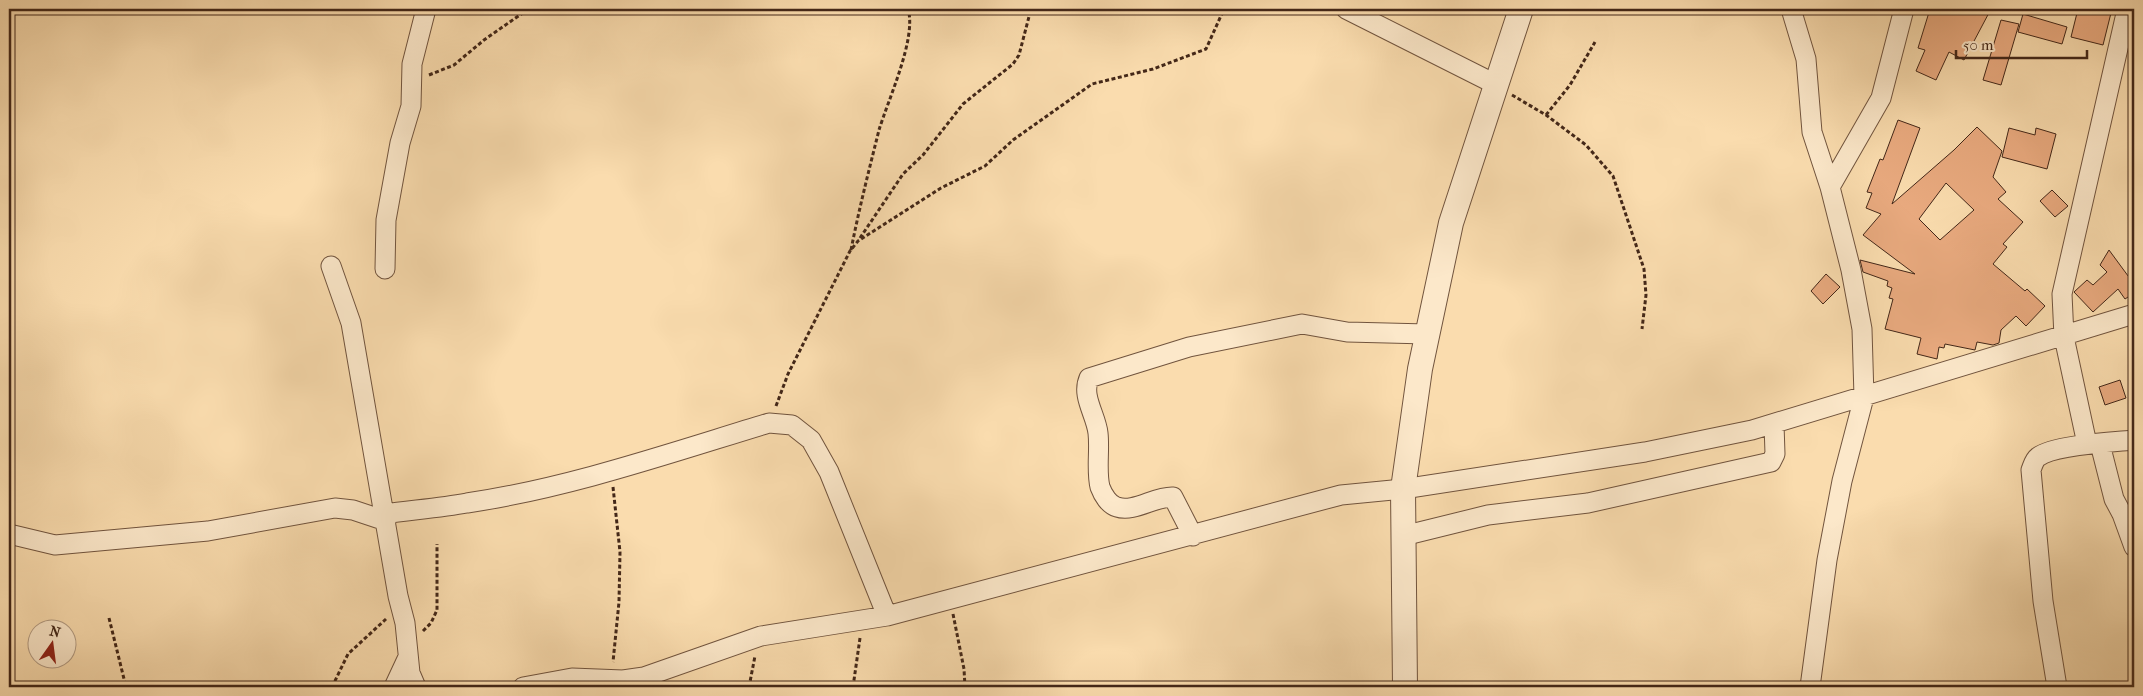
<svg xmlns="http://www.w3.org/2000/svg" width="2143" height="696" font-family="'IM FELL French Canon',serif">
  <style>
    .building { fill: #e9aa7f; stroke: #432718; fill-rule: evenodd }
    .lines { fill: none; stroke-linecap: round; stroke-linejoin: round }
    .minor-casing { stroke: #71543e; stroke-width: 21 }
    .tertiary-casing { stroke: #71543e; stroke-width: 26 }
    .path { stroke: #432718; stroke-width: 3; stroke-dasharray: 4 2.5; stroke-linecap: butt }
    .minor { stroke: #fce8ca; stroke-width: 19 }
    .tertiary { stroke: #fce8ca; stroke-width: 24 }
  </style>
  <rect width="100%" height="100%" fill="#fadcae"/>
  <filter id="stains"><feTurbulence type="fractalNoise" baseFrequency=".004" numOctaves="4"/><feColorMatrix values="0 0 0 0 .2 0 0 0 0 .09 0 0 0 0 .02 0 0 0 .5 -.17"/></filter>
  <radialGradient id="worn" r=".72"><stop offset=".6" stop-color="#630" stop-opacity="0"/><stop offset="1" stop-color="#630" stop-opacity=".3"/></radialGradient>
  <path class="building" d="M1930 9H1991L1964 60 1949 52 1936 80 1916 71 1925 50 1918 48Z
    M2078 9H2112L2103 45 2071 37Z
    M2023 14 2067 27 2062 44 2018 32Z
    M2001 20 2019 24 2001 85 1983 80Z
    M1898 120 1920 128 1892 204 1954 150 1977 127 2002 151 1993 177 2006 192 1998 199 2023 222 2003 244 2007 247 1993 264 2025 291 2027 289 2045 306 2026 326 2016 316 2001 330 1999 343 1993 345 1977 342 1975 350 1945 344 1944 348 1939 347 1937 359 1917 354 1921 338 1885 329 1893 299 1889 298 1892 288 1887 286 1888 281 1863 272 1860 260 1915 274 1863 235 1881 214 1866 208 1872 193 1867 192 1880 159 1883 160ZM1946 183 1974 210 1940 240 1919 219Z
    M2009 128 2035 135 2036 128 2056 134 2047 169 2002 157Z
    M2052 190 2068 206 2055 217 2040 201Z
    M2109 250 2134 284V293L2125 299 2118 289 2093 312 2074 292 2087 280 2093 285 2107 272 2100 265Z
    M1826 274 1840 287 1823 304 1811 291Z
    M2120 380 2126 398 2105 405 2099 387Z"/>
  <g class="lines">
    <g class="minor-casing">
      <path id="minor" d="M1346 9 1497 85
        M1791 9 1806 59 1812 132 1830 187 1851 270 1862 329 1864 397 1842 481 1827 560 1810 687
        M1830 187 1881 98 1904 9
        M331 266 351 323 398 596 405 623 410 673 416 687
        M385 269 386 220 400 143 411 106 412 64 426 9
        M2087 444 2064 337 2062 294 2127 9
        M2100 444 2114 499 2122 514 2134 547
        M384 514C412 510 440 508 467 503 569 488 670 453 769 423L792 425 811 440 829 472 887 616
        M9 534 55 545 208 531 335 508 353 510 386 521
        M1193 536 1173 497C1155 496 1134 513 1117 507 1109 505 1103 495 1100 487 1096 471 1100 450 1098 433 1096 415 1081 396 1089 378L1189 347 1302 324 1347 332 1427 334
        M1403 536 1488 515 1588 503 1771 462 1775 454 1774 424
        M394 687 408 657
        M523 687 572 678 623 680 644 677 761 636 887 616 1341 495 1403 489 1645 452 1752 430 2134 314
        M2057 687 2043 601 2031 470C2033 465 2034 460 2038 457 2053 445 2114 442 2134 440"/>
    </g>
    <g class="tertiary-casing">
      <path id="tertiary" d="M1405 687 1403 489 1420 369 1451 223 1521 9"/>
    </g>
    <path class="path" d="M9 22 11 24
      M429 75 454 65 484 40 524 12 536 9
      M1512 95 1546 115 1586 145 1613 176 1644 269 1646 295 1642 329
      M1546 115 1570 85 1595 42
      M860 238 903 174 923 155 963 104 1013 64 1019 55 1031 9
      M851 250C859 209 869 170 879 130 888 100 917 38 908 9
      M776 406 788 374 850 251 858 241 941 188 985 166 1013 140 1092 84 1153 69 1206 49 1224 9
      M613 487 620 552 619 602 613 662
      M953 614 964 669 965 687
      M109 618 126 687
      M423 631 431 623 437 610V544
      M332 687 348 654 386 619
      M749 687 755 656
      M853 687 860 638"/>
    <use href="#minor" class="minor"/>
    <use href="#tertiary" class="tertiary"/>
  </g>
  <rect width="2143" height="696" fill="none" stroke="#fadcae" stroke-width="30"/>
  <rect x="10" y="10" width="2123" height="676" fill="none" stroke="#432718" stroke-width="2.5"/>
  <rect x="15" y="15" width="2113" height="666" fill="none" stroke="#432718"/>
  <g transform="translate(52 644) rotate(14)"><circle r="24" fill="#fce8ca" stroke="#b29b83"/>
  <path d="M0-4L9 19L0 12L-9 19Z" fill="#8f2418"/>
  <text y="-8" font-size="14" font-weight="bold" text-anchor="middle" fill="#432718">N</text>
  </g>
  <path d="M1956 50v8h131v-8" fill="none" stroke="#432718" stroke-width="2.5"/>
  <text x="1963" y="50" font-size="15" fill="#432718" stroke="#fce8ca" stroke-width="4" paint-order="stroke">50 m</text>
  <rect width="100%" height="100%" filter="url(#stains)"/>
  <rect width="100%" height="100%" fill="url(#worn)"/>
</svg>
